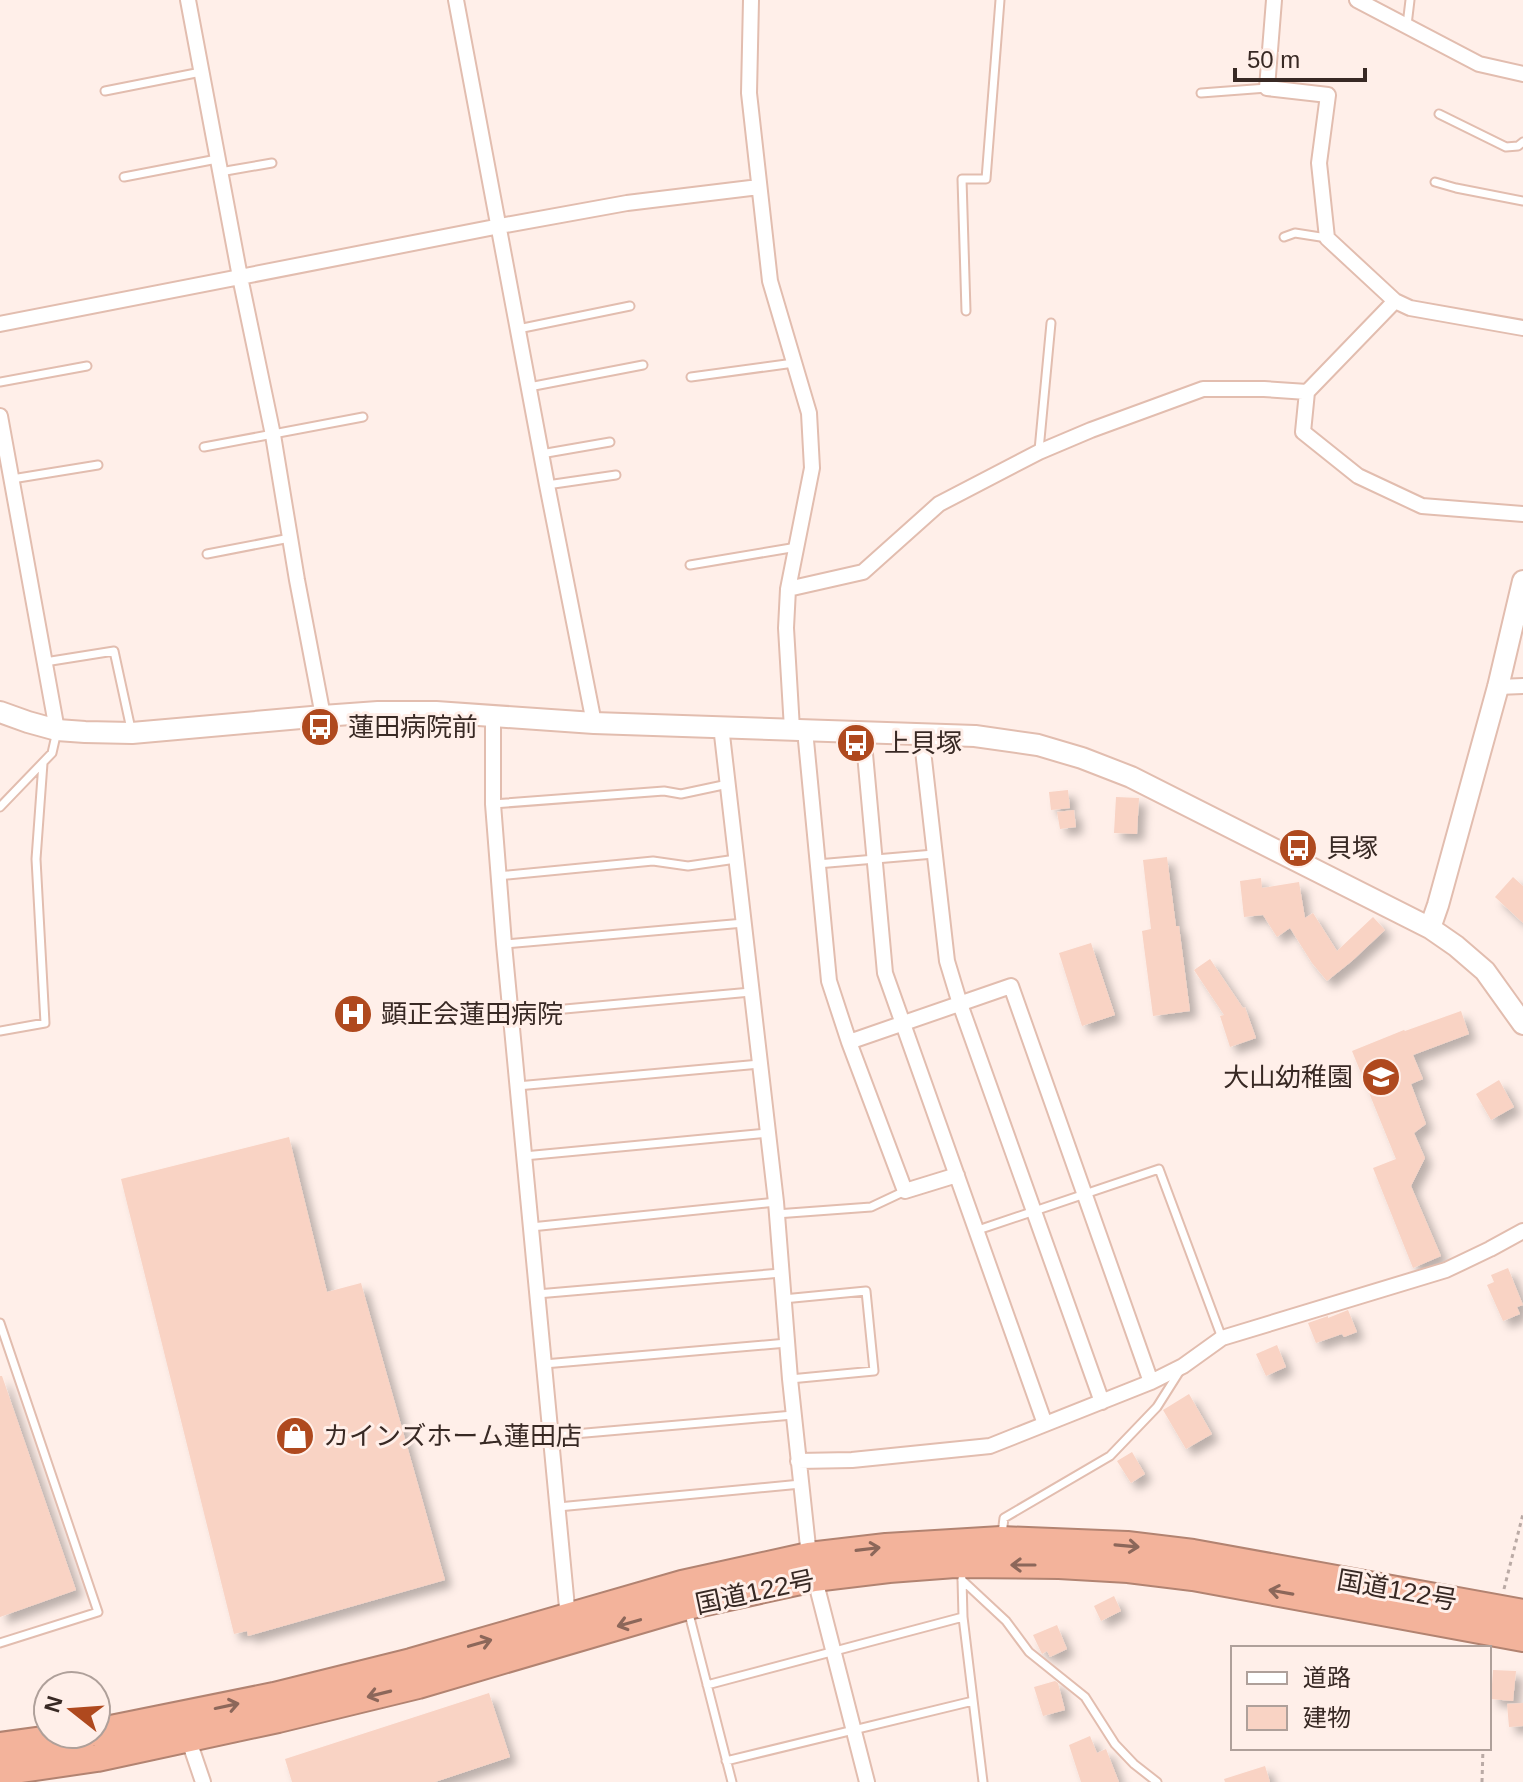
<svg xmlns="http://www.w3.org/2000/svg" width="1523" height="1782" font-family="Helvetica,'Noto Sans JP',sans-serif">
  <style>
    .building { fill: #f9d3c4; filter: url(#shadow) }
    .lines { fill: none; stroke-linecap: round; stroke-linejoin: round }
    .lane-casing { stroke: #e2bdaf; stroke-width: 11 }
    .street-casing { stroke: #e2bdaf; stroke-width: 18 }
    .secondary-casing { stroke: #e2bdaf; stroke-width: 24 }
    .highway-casing { stroke: #b28371; stroke-width: 30 }
    .path { stroke: #baaaa5; stroke-width: 3; stroke-dasharray: 4 4; stroke-linecap: butt }
    .lane { stroke: #fff; stroke-width: 7 }
    .street { stroke: #fff; stroke-width: 14 }
    .secondary { stroke: #fff; stroke-width: 20 }
    .highway { stroke: #f3b39b; stroke-width: 26 }
    .oneway { stroke: #8c675a }
    .labels { text-anchor: middle; dominant-baseline: central; stroke-width: 6; stroke-linejoin: round; paint-order: stroke }
    .poi-label { font-size: 26px; fill: #382924; stroke: #ffefe9; text-anchor: start }
    .street-label { font-size: 26px; fill: #382924; stroke: #ffefe9 }
  </style>
  <defs>
    <filter id="shadow"><feDropShadow dx="7" dy="7" stdDeviation="4" flood-color="#0004"/></filter>
  </defs>
  <rect width="100%" height="100%" fill="#ffefe9"/>
  <path class="building" d="M1068 790 1070 808 1051 810 1049 792Z
    M1116 797 1139 798 1137 834 1114 833Z
    M1074 810 1076 827 1060 829 1057 812Z
    M1167 857 1176 926H1179L1190 1011 1153 1016 1142 931 1151 929 1143 860Z
    M1513 877 1523 886V923L1495 897Z
    M1261 878 1262 888 1299 882 1305 918 1313 913 1337 951 1373 917 1385 930 1352 961 1327 981 1312 963 1290 928 1277 937 1263 915 1244 917 1240 881Z
    M1091 943 1115 1015 1082 1026 1059 953Z
    M1210 959 1243 1008 1245 1007 1256 1038 1230 1047 1220 1016 1224 1015 1194 970Z
    M1461 1011 1469 1034 1413 1055 1423 1079 1411 1084 1426 1124 1414 1133 1425 1158 1411 1186 1441 1256 1413 1268 1373 1168 1396 1159 1352 1051 1404 1030 1405 1031Z
    M1499 1080 1514 1107 1491 1120 1476 1094Z
    M289 1137 327 1292 361 1283 445 1580 248 1636 247 1631 234 1634 121 1179Z
    M1508 1268 1523 1305 1517 1307 1520 1314 1503 1321 1487 1285 1494 1282 1491 1275Z
    M1348 1310 1357 1332 1344 1337 1342 1334 1316 1343 1308 1323 1328 1316V1318Z
    M1277 1345 1286 1367 1266 1376 1256 1354Z
    M0 1376H2L76 1590 0 1617Z
    M1189 1394 1212 1434 1186 1449 1163 1410Z
    M1132 1452 1145 1474 1131 1483 1117 1461Z
    M1114 1596 1121 1611 1101 1621 1094 1606Z
    M1057 1625 1067 1649 1050 1657 1047 1651 1042 1654 1033 1635Z
    M1493 1670 1516 1671 1513 1701 1491 1699Z
    M1055 1681 1058 1683 1065 1710 1043 1716 1034 1687Z
    M489 1693 510 1757 435 1782H292L285 1759Z
    M1523 1703V1726L1509 1727 1507 1704Z
    M1090 1736 1097 1753 1106 1749 1119 1782H1081L1069 1745Z
    M1265 1766 1270 1782H1225L1224 1779Z"/>
  <g class="lines">
    <g class="lane-casing">
      <path id="lane" d="M1407 25 1410 0
        M105 91 201 72
        M1201 93 1267 88
        M1439 114 1506 147 1518 146 1523 142
        M220 172 272 163
        M124 177 217 159
        M1435 182 1456 188 1523 201
        M1284 237 1295 233 1327 238
        M966 311 962 179H986L1000 0
        M518 329 630 306
        M691 377 794 363
        M0 382 87 366
        M529 387 643 365
        M204 447 363 417
        M1039 450 1051 323
        M541 454 610 442
        M12 479 98 465
        M547 485 616 475
        M207 554 290 538
        M690 565 797 547
        M45 662 114 651 131 729
        M493 804 664 791 681 794 728 784
        M0 807 52 753 57 731
        M817 864 934 854
        M498 876 653 861 688 866 736 859
        M504 944 744 923
        M510 1014 751 992
        M0 1031 45 1023 36 859 43 763
        M517 1086 760 1064
        M524 1156 768 1133
        M776 1214 871 1207 905 1191
        M531 1227 776 1202
        M978 1230 1159 1169 1222 1338
        M537 1294 781 1273
        M783 1299 866 1291 874 1371 790 1379
        M0 1323 98 1612 0 1643
        M544 1364 787 1343
        M551 1436 793 1415
        M558 1507 801 1484
        M1002 1534 1004 1518 1110 1456 1157 1407 1181 1369
        M962 1579 963 1617 983 1782
        M962 1580 1006 1621 1029 1652 1085 1697 1115 1744 1134 1764 1157 1782
        M688 1610 732 1782
        M707 1685 963 1617
        M726 1761 973 1701"/>
    </g>
    <g class="street-casing">
      <path id="street" d="M188 0 240 277 273 435 297 580 323 716
        M456 0 547 485 594 723
        M751 0 749 93 770 281 809 413 812 468 788 589 786 628 792 729
        M1274 0 1267 88 1328 95 1319 163 1327 238 1395 301
        M1357 0 1479 64 1523 74
        M0 324 500 226 627 203 759 187
        M1307 392 1303 432 1358 476 1422 506 1523 514
        M0 416 57 730
        M788 589 863 572 939 504 1039 452 1091 430 1203 389H1264L1307 392 1395 301 1410 308 1523 328
        M1498 687 1523 686
        M493 716V804L504 944 568 1618
        M721 726 776 1202 790 1379 809 1556 867 1782
        M805 730 829 981 849 1042 905 1191 957 1175
        M863 732 885 973 1045 1424
        M921 733 947 961 960 1004 1102 1402
        M849 1042 1011 986 1151 1382
        M798 1461 852 1460 990 1446 1151 1382 1183 1366 1222 1338 1446 1270 1490 1249 1523 1231
        M187 1735 203 1782"/>
    </g>
    <g class="secondary-casing">
      <path id="secondary" d="M0 712 28 722 57 730 85 732 132 733 323 716 378 712H436L594 723 975 736 1038 745 1082 758 1131 777 1430 928 1456 946 1485 971 1523 1024
        M1430 928 1438 905 1498 687 1523 581"/>
    </g>
    <g class="highway-casing">
      <path id="highway" d="M96 1732 274 1696 411 1662 682 1584 809 1556 886 1547 1001 1540 1127 1545 1193 1553 1523 1613
        M0 1746 87 1734
        M0 1772 97 1758 278 1719 418 1685 687 1606 814 1578 889 1569 955 1564 1059 1565 1128 1569 1193 1577 1523 1638"/>
    </g>
    <path class="path" d="M1504 1589 1523 1514
      M1482 1782 1483 1748"/>
    <use href="#lane" class="lane"/>
    <use href="#street" class="street"/>
    <use href="#secondary" class="secondary"/>
    <use href="#highway" class="highway"/>
  </g>
  <defs><path id="oneway-shaft" d="M-6 0H5M1.5-3L5.5 0L1.5 3" fill="none" stroke-width="1.6" stroke-linecap="round" stroke-linejoin="round" transform="scale(2)"/></defs>
  <g class="oneway">
    <use href="#oneway-shaft" transform="translate(1127 1546) rotate(5)"/>
    <use href="#oneway-shaft" transform="translate(868 1549) rotate(-7)"/>
    <use href="#oneway-shaft" transform="translate(1023 1565) rotate(-180)"/>
    <use href="#oneway-shaft" transform="translate(1281 1592) rotate(-170)"/>
    <use href="#oneway-shaft" transform="translate(629 1623) rotate(164)"/>
    <use href="#oneway-shaft" transform="translate(480 1643) rotate(-16)"/>
    <use href="#oneway-shaft" transform="translate(379 1694) rotate(166)"/>
    <use href="#oneway-shaft" transform="translate(227 1706) rotate(-12)"/>
  </g>
  <defs>
    <g id="bus-disc" transform="scale(2)"><circle r="9.5" fill="#af491e" stroke="#ffefe9"/><path d="M-5-6H5V4H4V6H2V4H-2V6H-4V4H-5ZM-3.5-4V0h7V-4ZM-3.5 1.2v1.5H-2V1.2ZM2 1.2v1.5H3.5V1.2Z" fill="#fff"/></g>
    <g id="hospital-disc" transform="scale(2)"><circle r="9.5" fill="#af491e" stroke="#ffefe9"/><path d="M-5-5h3v3.5h4V-5h3V5h-3V1.5h-4V5h-3Z" fill="#fff"/></g>
    <g id="school-disc" transform="scale(2)"><circle r="9.5" fill="#af491e" stroke="#ffefe9"/><path d="M0-5L7-2L0 1L-7-2ZM-4 1L0 2.5L4 1V4Q0 6-4 4Z" fill="#fff"/></g>
    <g id="shop-disc" transform="scale(2)"><circle r="9.5" fill="#af491e" stroke="#ffefe9"/><path d="M-5-2.5h2.3a2.7 3.5 0 0 1 5.4 0H5L5.5 6h-11ZM-1.5-2.5h3a1.5 2.3 0 0 0-3 0Z" fill="#fff"/></g>
  </defs>
  <g fill-rule="evenodd">
    <use href="#bus-disc" x="320" y="727"/>
    <use href="#bus-disc" x="856" y="743"/>
    <use href="#bus-disc" x="1298" y="848"/>
    <use href="#hospital-disc" x="353" y="1014"/>
    <use href="#school-disc" x="1381" y="1077"/>
    <use href="#shop-disc" x="295" y="1436"/>
  </g>
  <g class="labels">
    <g class="poi-label">
      <text x="348" y="727">蓮田病院前</text>
      <text x="884" y="743">上貝塚</text>
      <text x="1326" y="848">貝塚</text>
      <text x="381" y="1014">顕正会蓮田病院</text>
      <text x="1353" y="1077" text-anchor="end">大山幼稚園</text>
      <text x="323" y="1436">カインズホーム蓮田店</text>
    </g>
    <g class="street-label">
      <text transform="translate(1397 1590) rotate(10)">国道122号</text>
      <text transform="translate(755 1592) rotate(-12)">国道122号</text>
    </g>
  </g>
  <rect x="1231" y="1646" width="260" height="104" fill="#ffefe9" stroke="#afa09a" stroke-width="2"/>
  <rect x="1247" y="1672" width="40" height="12" fill="#ffffff" stroke="#afa09a" stroke-width="2"/>
  <text x="1303" y="1686" font-size="24" fill="#382924">道路</text>
  <rect x="1247" y="1706" width="40" height="24" fill="#f9d3c4" stroke="#afa09a" stroke-width="2"/>
  <text x="1303" y="1726" font-size="24" fill="#382924">建物</text>
  <g transform="translate(72 1710) rotate(287)"><circle r="38" fill="#ffefe9" stroke="#afa09a" stroke-width="2"/>
  <path d="M0-6L14 30L0 20L-14 30Z" fill="#af491e"/>
  <text y="-12" font-size="22" font-weight="bold" text-anchor="middle" fill="#382924">N</text>
  </g>
  <path d="M1235 68v12h130v-12" fill="none" stroke="#382924" stroke-width="4"/>
  <text x="1247" y="68" font-size="24" fill="#382924" stroke="#ffefe9" stroke-width="6" paint-order="stroke">50 m</text>
</svg>
